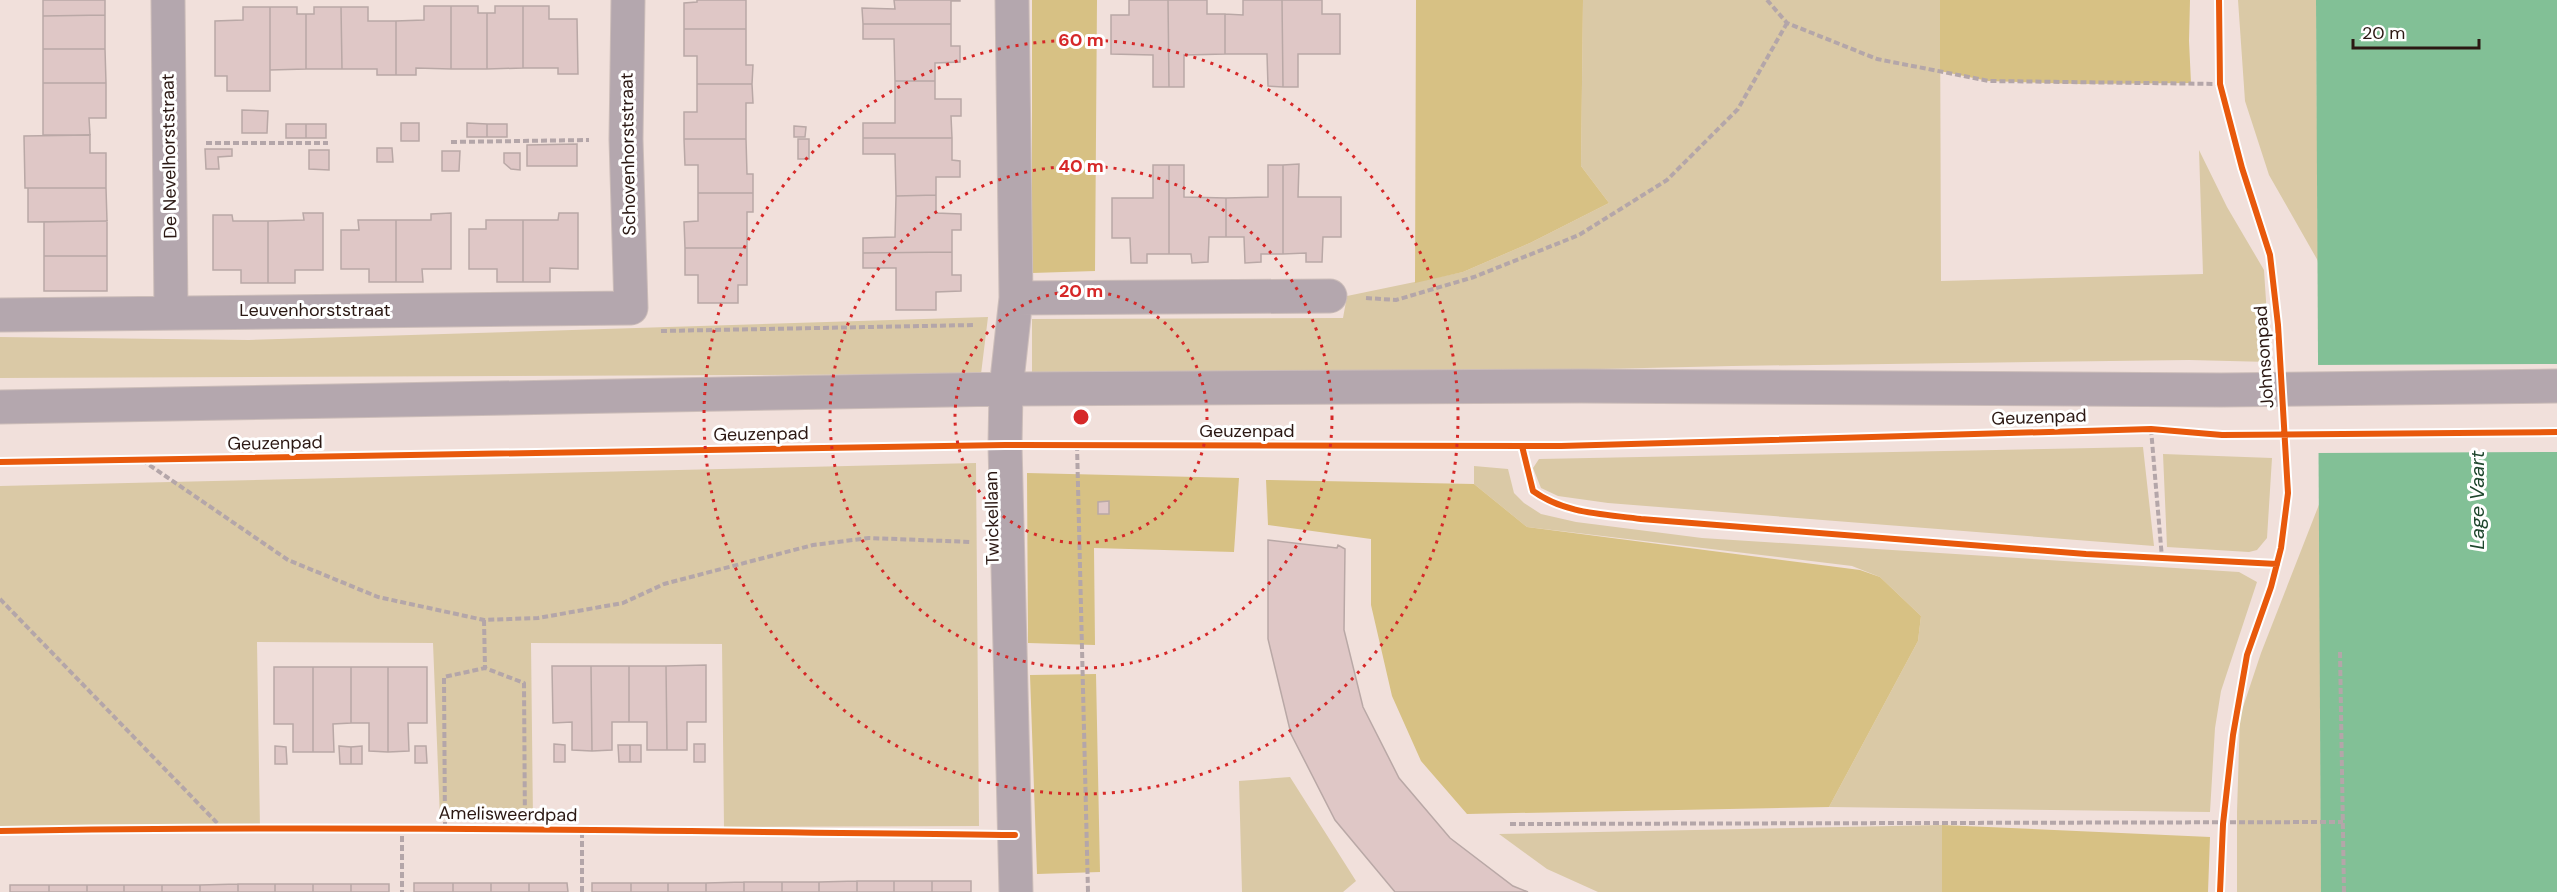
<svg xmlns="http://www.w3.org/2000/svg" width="2557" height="892" font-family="'DM Sans',sans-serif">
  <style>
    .green { fill: #dac9a6 }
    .forest { fill: #d7c184 }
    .water { fill: #82c096 }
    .pier { fill: #f1e0db }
    .building { fill: #dfc7c6; stroke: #b9a8a6; stroke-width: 1.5 }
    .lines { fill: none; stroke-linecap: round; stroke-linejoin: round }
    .minor-casing { stroke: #ccbdb9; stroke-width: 35 }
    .path { stroke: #b4a6a9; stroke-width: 4; stroke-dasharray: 6 3; stroke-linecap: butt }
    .minor { stroke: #b4a7ae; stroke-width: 33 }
    .cycleway-casing { stroke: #fff; stroke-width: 10 }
    .cycleway { stroke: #e8590c; stroke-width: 6 }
    .ring { fill: none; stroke: #d62828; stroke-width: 3; stroke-dasharray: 3 6 }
    .labels { text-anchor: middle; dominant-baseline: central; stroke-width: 6; stroke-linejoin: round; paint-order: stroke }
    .street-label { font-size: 18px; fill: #2b1813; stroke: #fff }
    .water-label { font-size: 20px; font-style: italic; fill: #1f472e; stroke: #fff }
    .centre { fill: #d62828; stroke: #fff; stroke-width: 3 }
    .ring-label { font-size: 18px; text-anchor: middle; font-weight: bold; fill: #d62828; stroke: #fff; stroke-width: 6; stroke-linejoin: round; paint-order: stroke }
  </style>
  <rect width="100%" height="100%" fill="#f1e0db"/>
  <path class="green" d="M1583 0H1940L1941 281 2203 274 2199 150 2227 207 2264 270 2270 362 2189 360 1732 366 1422 373 1032 374V319L1343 318 1347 296 1463 272 1530 243 1609 203 1581 166Z
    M2238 0H2316L2318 261 2269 175 2245 101Z
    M988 317 981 374 0 378V337L249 340Z
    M2143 447 2154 546 1608 503 1558 496 1541 488 1533 468 1539 459Z
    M2163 454 2272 458 2267 538 2257 550 2249 552 2167 547Z
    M976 463 979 826 724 827 722 644 531 643 533 820 440 818 433 643 257 642 260 829 221 827 0 829V486Z
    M1474 466 1508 469 1514 493 1524 503 1541 514 1576 522 1702 538 2239 572 2257 582 2221 691 2215 728 2210 812 1829 807 1918 641 1921 616 1880 577 1852 566 1527 527 1474 484Z
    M2320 502 2321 892H2237V812L2240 716 2261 653Z
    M1290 777 1356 881 1343 892H1242L1239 781Z
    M1942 825V892H1598L1547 869 1499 834Z"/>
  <path class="forest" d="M1032 0H1097L1095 271 1032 273Z
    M1416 0H1583L1581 166 1609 203 1530 243 1463 272 1415 283Z
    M1940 0H2190L2189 41 2191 83 2080 84 1988 81 1940 71Z
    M1027 473 1239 478 1234 552 1094 548 1095 645 1028 643Z
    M1266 480 1474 484 1527 527 1860 570 1880 577 1921 616 1918 641 1829 807 1467 814 1421 761 1392 696 1371 605V539L1268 525Z
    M1096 674 1100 872 1037 874 1030 675Z
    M1942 825 2210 837 2208 892H1942Z"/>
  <path class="water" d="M2316 0H2557V892H2321Z"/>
  <path class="pier" d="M2557 364V452L2316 453V365Z"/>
  <path class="building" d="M43 0H105V15L43 16Z
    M697 0H746V29H684V3L697 2Z
    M894 0H960V1H951V24H863L862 8 895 9Z
    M1129 0H1168L1169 87H1153V55L1111 54V15H1129Z
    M1168 0H1207V14H1225V54L1184 55V87H1169Z
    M1243 0H1282L1283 87 1268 86 1267 54H1225V14L1243 15Z
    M1282 0H1322V14H1340V54H1298V87H1283Z
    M424 6H451V69L416 68V75H396V21L424 20Z
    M451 6H478V13H487V69H451Z
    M495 6H523V68L487 69V13H495Z
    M523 6H549V19H577L578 74H558V68H523Z
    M243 7H270V91H227V76H215V21L243 20Z
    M270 7H297V14H306V69L270 70Z
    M314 7H341L342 69H306V14H314Z
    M341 7H368V21H396V75H377V69H342Z
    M105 15V49H43V16Z
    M863 24H951V46H960V62L935 63V81H895L894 39H863Z
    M684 29H746V65H753L752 84H697V56H684Z
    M43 49H105L106 83H43Z
    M895 81H935V99H961V116H951L952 138H863V123H895Z
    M43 83H106V118H89L90 135H43Z
    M697 84H752L753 103H746V139H684V112H697Z
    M242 110 268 111 267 133H242Z
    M401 123H419V141H401Z
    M467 123 487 124V137H467Z
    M286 124H306V138H286Z
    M306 124H326V138H306Z
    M487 124H507V137H487Z
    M794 126 806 127 805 137H794Z
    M90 135V153H106V188H25L24 136Z
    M863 138H952V160L960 161V177H936V195L896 196 895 154H863Z
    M684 139H746L747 174H753V193H698V165H685Z
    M798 139H809V159H798Z
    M577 144V166H527V145Z
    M377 148H392L393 162H377Z
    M205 149H232V156L218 157 219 169H206Z
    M309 150H329V170L309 169Z
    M442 151H460L459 171H442Z
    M504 153H520V170L511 169 504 163Z
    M1299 164 1298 197H1341V237H1323L1322 262H1306V253L1283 254V165Z
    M1153 165H1169V254H1147V263H1131L1130 238H1112V198H1153Z
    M1169 165H1184V197L1226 198V237H1209L1208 262 1192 263 1191 254H1169Z
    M1268 165H1283V254H1261V262L1245 263 1244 237H1226V198L1268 197Z
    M28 188H106L107 221 28 222Z
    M698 193H753V212H747V248H685L684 222 698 221Z
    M936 195V213L961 214V230H952V252L863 253V238L895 237 896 196Z
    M303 213H323V270H295V283H268V221L304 220Z
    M451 213V269H422L423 282H396V220H431V214Z
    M559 213H578V269L550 268V282H523V220H558Z
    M213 215H232L233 221H268V283H241V270H213Z
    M358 220H396V282H369V269H341V230H359Z
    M486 220H523V282H497V269H469V229H486Z
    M107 221V256H44V222Z
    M685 248H747V285H738V303H698V275H685Z
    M952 252V275H961V291L936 292V310H896V268H863V253Z
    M44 256H107V291H44Z
    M1109 501V514H1098V502Z
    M1268 540 1337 548 1338 545 1345 549 1344 630 1363 707 1399 778 1450 838 1513 886 1528 892H1395L1335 820 1291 734 1268 639Z
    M706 665V722H687V750H667L666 666Z
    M552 666H591L592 751 572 750V722L553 723Z
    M591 666H629V722H612V750L592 751Z
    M629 666H666L667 750H647V722H629Z
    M274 667H313V752H293V724H274Z
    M313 667H351V723L333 724 334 752H313Z
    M351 667H388V752L369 751V723H351Z
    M388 667H427V723H408L409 751 388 752Z
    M554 744 565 745V762H554Z
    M694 744H705V762H694Z
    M618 745H630V762H619Z
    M630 745H641V762H630Z
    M275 746 286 747 287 764H275Z
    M339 746 351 747V764H340Z
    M362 746V764H351V747Z
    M415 746H426L427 763H415Z
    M857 881V892H819V882Z
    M857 881H894V892H857Z
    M894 881H932V892H894Z
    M932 881H971V892H932Z
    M744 882V892H706V883Z
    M744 882H782V892H744Z
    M782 882H819V892H782Z
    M414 883H453V892H414Z
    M453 883H491V892H453Z
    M491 883H529V892H491Z
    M529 883H567L568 892H529Z
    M592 883H631V892H592Z
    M631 883H668V892H631Z
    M668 883H706V892H668Z
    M238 884V892H200V885Z
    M238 884H275V892H238Z
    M275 884H313V892H275Z
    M313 884H351V892H313Z
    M351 884H389V892H351Z
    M10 885H49V892H10Z
    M49 885H87V892H49Z
    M87 885H124V892H87Z
    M124 885H162V892H124Z
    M162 885H200V892H162Z"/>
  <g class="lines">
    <g class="minor-casing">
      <path id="minor" d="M168 0 171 312
        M1012 0 1016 298 1006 389 1005 445 1016 892
        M1016 298 1330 296
        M0 315 631 308 626 139 628 0
        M0 407 1006 389 1581 386 2221 390 2557 386"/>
    </g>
    <path class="path" d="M1767 0 1787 23 1877 59 1989 81 2220 84
      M451 142 589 140
      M206 143H328
      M1366 298 1396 300 1474 277 1579 235 1667 180 1738 109 1787 23
      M661 331 974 325
      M2151 429 2162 558
      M1077 445 1088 892
      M142 460 288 560 378 597 484 620 538 618 623 603 664 584 813 545 869 538 971 542
      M0 599 221 827
      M484 620 485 668
      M2340 652 2344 892
      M1510 824 2343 822
      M402 827V892
      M445 828 444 677 485 668 524 683 525 829
      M582 892V829"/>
    <use href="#minor" class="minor"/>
    <g class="cycleway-casing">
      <path id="cycleway" d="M2219 0 2220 84 2242 168 2270 255 2278 325 2288 493 2281 548 2271 587 2247 655 2233 735 2223 824 2220 892
        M1522 446 1533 491C1565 514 1604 514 1641 519L2086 554 2277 564
        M0 462 1005 445 1561 446 2151 429 2222 435 2557 432
        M0 831C338 825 676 831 1015 835"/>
    </g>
    <use href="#cycleway" class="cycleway"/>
  </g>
  <g class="ring">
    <circle cx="1081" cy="417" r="126"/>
    <circle cx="1081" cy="417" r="251"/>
    <circle cx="1081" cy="417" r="377"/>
  </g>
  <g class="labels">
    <g class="street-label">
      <text transform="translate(628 154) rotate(-91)">Schovenhorststraat</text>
      <text transform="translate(169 156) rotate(-91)">De Nevelhorststraat</text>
      <text x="315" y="310">Leuvenhorststraat</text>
      <text transform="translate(2264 357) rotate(-94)">Johnsonpad</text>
      <text transform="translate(2039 417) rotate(-2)">Geuzenpad</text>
      <text x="1247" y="431">Geuzenpad</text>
      <text transform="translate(761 434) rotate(-1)">Geuzenpad</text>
      <text transform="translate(275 443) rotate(-1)">Geuzenpad</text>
      <text transform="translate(992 518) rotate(-91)">Twickellaan</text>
      <text transform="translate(508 814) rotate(1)">Amelisweerdpad</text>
    </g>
    <g class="water-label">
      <text transform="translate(2477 500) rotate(-90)">Lage Vaart</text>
    </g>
  </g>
  <circle cx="1081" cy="417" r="9" class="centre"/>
  <g class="ring-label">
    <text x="1081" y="46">60 m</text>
    <text x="1081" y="172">40 m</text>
    <text x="1081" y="297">20 m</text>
  </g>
  <path d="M2353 39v9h126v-9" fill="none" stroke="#2b1813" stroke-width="3"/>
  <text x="2362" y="39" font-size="18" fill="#2b1813" stroke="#ffffff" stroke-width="4.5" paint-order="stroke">20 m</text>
</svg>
